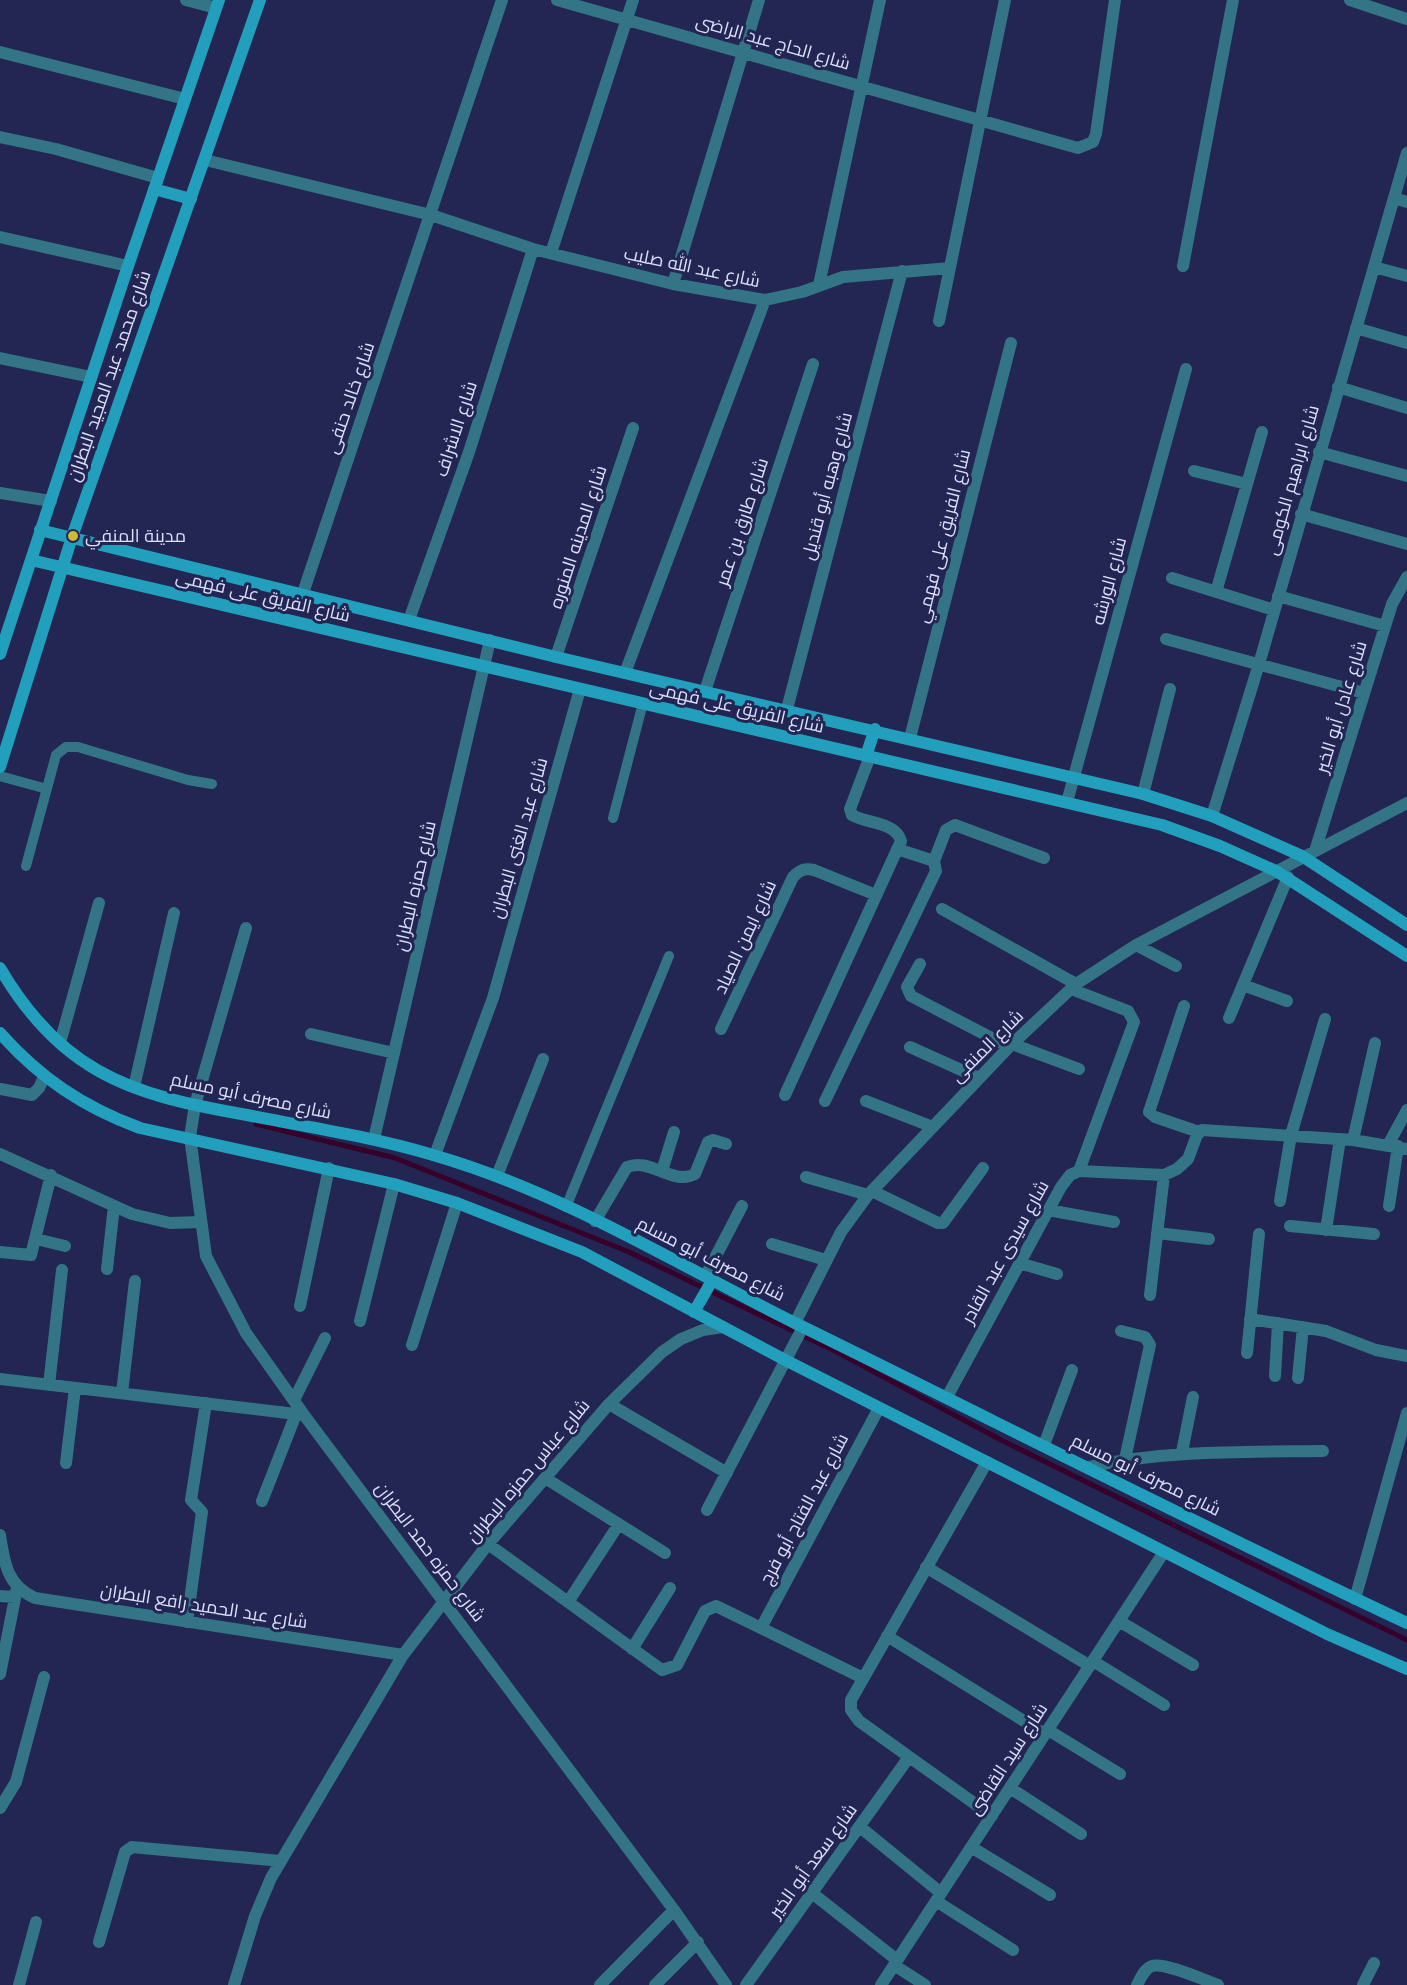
<svg xmlns="http://www.w3.org/2000/svg" width="1407" height="1985" font-family="'Nunito Sans',Cairo,sans-serif">
  <style>
    .lines { fill: none; stroke-linecap: round; stroke-linejoin: round }
    .stream { stroke: #36002b; stroke-width: 5 }
    .lane { stroke: #337587; stroke-width: 10 }
    .street { stroke: #337587; stroke-width: 12 }
    .secondary { stroke: #229fbc; stroke-width: 12 }
    .poi-dot { fill: #d0b837; stroke: #232552; stroke-width: 2 }
    .labels { text-anchor: middle; dominant-baseline: central; stroke-width: 6; stroke-linejoin: round; paint-order: stroke }
    .street-label { font-size: 18px; fill: #dbe0fd; stroke: #232552 }
    .poi-label { font-size: 18px; fill: #dbe0fd; stroke: #232552; text-anchor: start }
  </style>
  <rect width="100%" height="100%" fill="#232552"/>
  <g class="lines">
    <path class="stream" d="M256 1124 395 1158 629 1252 837 1352 1001 1440 1407 1640"/>
    <path class="lane" d="M0 776 47 789
      M613 818 643 703
      M26 866 56 755 66 747H78L188 780 212 784
      M566 1207 669 956"/>
    <path class="street" d="M186 0 216 8
      M557 0 1078 148 1093 142 1096 134 1115 0
      M1350 0 1407 19
      M0 52 185 99
      M0 137 56 149 158 178
      M205 160 431 215 533 249 673 284 765 300 802 292 843 277 950 268
      M1394 198 1407 202
      M0 237 128 266
      M551 253 633 0
      M1183 266 1233 0
      M1374 267 1407 276
      M673 284 759 0
      M819 285 880 0
      M939 321 1005 0
      M1356 328 1407 343
      M0 358 91 377
      M1338 387 1407 408
      M1319 452 1407 476
      M1194 471 1247 484
      M0 493 51 501
      M1301 514 1407 544
      M1172 578 1274 610
      M1216 592 1262 432
      M303 593 502 0
      M1278 596 1385 626
      M409 620 469 452 533 249
      M1166 639 1364 693
      M556 657 633 428
      M625 673 765 300
      M705 691 813 364
      M787 709 902 271
      M910 738 1011 343
      M1143 794 1170 689
      M1067 802 1186 369
      M1212 816 1259 664 1407 153
      M1315 851 1392 604 1407 577
      M934 861 946 830 955 825 1044 858
      M942 909 1076 984
      M246 928 195 1105 190 1137 206 1256 246 1333 304 1415 674 1910 726 1985
      M1136 945 1176 966
      M920 964 907 987 911 996 1009 1047
      M1243 985 1287 1001
      M1071 989 1128 1011 1134 1022 1079 1171
      M1184 1006 1149 1112 1155 1117 1199 1132
      M1229 1018 1288 877
      M721 1029 793 877C800 870 804 868 814 870L876 895
      M311 1034 394 1053
      M60 1043 99 903
      M1012 1044 1079 1069
      M910 1047 979 1078
      M134 1087 174 913
      M0 1089 32 1095 39 1088 44 1077
      M785 1095 901 841C896 822 868 824 852 815L850 809 870 756
      M825 1101 936 871 934 861 897 849
      M866 1101 933 1127
      M374 1139 490 640
      M1353 1140 1375 1043
      M1388 1145 1407 1110
      M0 1154 132 1214 170 1223 200 1222
      M435 1155 493 998 580 689
      M662 1171 674 1132
      M497 1176 543 1059
      M806 1177 868 1195
      M872 1191 938 1223H943L983 1168
      M1280 1201 1291 1135 1325 1019
      M1389 1206 1398 1146
      M1048 1210 1114 1222
      M595 1221 627 1167C650 1157 672 1186 695 1174L708 1142 713 1140 726 1144
      M1290 1226 1374 1234
      M1326 1230 1340 1139
      M1157 1233 1209 1239
      M36 1239 65 1246
      M772 1244 826 1260
      M0 1252 31 1255 51 1175
      M1019 1263 1057 1274
      M107 1269 114 1206
      M706 1275 742 1206
      M1150 1295 1164 1175
      M300 1306 329 1168
      M1250 1319 1326 1331 1376 1350 1407 1356
      M360 1321 394 1184
      M795 1323 841 1232 868 1195 1009 1047 1076 984 1136 945 1407 803
      M1121 1331 1145 1337 1150 1345 1125 1459
      M412 1345 457 1203
      M1247 1353 1259 1234
      M1275 1376 1278 1323
      M1298 1378 1303 1327
      M0 1379 304 1415
      M49 1385 62 1270
      M122 1393 135 1281
      M947 1397 1061 1187 1070 1175 1079 1171 1164 1175 1177 1169 1188 1159 1197 1135 1202 1130 1353 1140 1407 1149
      M294 1400 325 1338
      M609 1404 727 1473
      M1044 1445 1072 1370
      M1182 1452 1193 1397
      M987 1462 851 1700V1710L859 1721 992 1816
      M66 1463 75 1388
      M1088 1467C1167 1450 1242 1452 1323 1451
      M545 1478 665 1553
      M262 1501 296 1414
      M707 1510 803 1327
      M0 1535C4 1562 7 1586 35 1598L403 1655
      M488 1544 662 1670 677 1665 705 1611 716 1606 863 1678
      M926 1567 1090 1666
      M0 1596 15 1597
      M1355 1599 1407 1413
      M568 1602 619 1524
      M1119 1621 1193 1665
      M187 1622 202 1512 191 1500 206 1403
      M761 1628 879 1408
      M887 1636 1045 1734
      M632 1649 670 1588
      M1093 1661 1164 1705
      M0 1674 17 1588
      M1048 1730 1120 1774
      M1010 1788 1081 1834
      M0 1808 16 1782 44 1677
      M860 1827 941 1893
      M971 1847 1050 1895
      M812 1893 897 1960
      M936 1901 1013 1950
      M99 1942 125 1852 132 1847 281 1861
      M894 1965 925 1985
      M19 1985 36 1922
      M234 1985 255 1916 271 1878 403 1655 488 1544 609 1404 662 1352 681 1339 703 1330 723 1327
      M600 1985 674 1910
      M655 1985 698 1942
      M746 1985 909 1757
      M881 1985 1164 1552
      M1137 1985C1141 1978 1144 1969 1152 1966 1165 1962 1204 1980 1218 1985
      M1363 1985 1374 1963"/>
    <path class="secondary" d="M154 189 191 199
      M40 530 556 657 1143 794 1212 816 1302 856 1407 925
      M31 560 1162 825 1220 846 1276 871 1407 956
      M0 654 128 266 219 0
      M866 756 875 729
      M0 767 72 537 260 0
      M0 968C24 1009 55 1046 97 1070 142 1096 196 1106 247 1115 309 1127 372 1137 433 1155 562 1192 678 1265 797 1324 1001 1424 1202 1527 1407 1623
      M0 1033C40 1078 83 1107 140 1128L394 1184 457 1203 582 1252 787 1361 1327 1634 1407 1669
      M694 1312 713 1279"/>
  </g>
  <circle class="poi-dot" cx="73" cy="536" r="6"/>
  <g class="labels">
    <g class="street-label">
      <text transform="translate(773 42) rotate(16)">شارع الحاج عبد الراضى</text>
      <text transform="translate(692 267) rotate(12)">شارع عبد الله صليب</text>
      <text transform="translate(109 376) rotate(-71)">شارع محمد عبد المجيد البطران</text>
      <text transform="translate(350 398) rotate(-71)">شارع خالد حنفى</text>
      <text transform="translate(456 429) rotate(-72)">شارع الاشراف</text>
      <text transform="translate(1292 480) rotate(-74)">شارع ابراهيم الكومى</text>
      <text transform="translate(827 486) rotate(-75)">شارع وهبه أبو قنديل</text>
      <text transform="translate(742 522) rotate(-72)">شارع طارق بن عمر</text>
      <text transform="translate(943 536) rotate(-76)">شارع الفريق على فهمي</text>
      <text transform="translate(578 537) rotate(-72)">شارع المدينه المنوره</text>
      <text transform="translate(1109 581) rotate(-75)">شارع الورشه</text>
      <text transform="translate(263 596) rotate(13)">شارع الفريق على فهمى</text>
      <text transform="translate(737 707) rotate(13)">شارع الفريق على فهمى</text>
      <text transform="translate(1341 707) rotate(-73)">شارع عادل أبو الخير</text>
      <text transform="translate(519 838) rotate(-74)">شارع عبد الغنى البطران</text>
      <text transform="translate(415 886) rotate(-77)">شارع حمزه البطران</text>
      <text transform="translate(745 937) rotate(-65)">شارع ايمن الصياد</text>
      <text transform="translate(987 1046) rotate(-45)">شارع المنفى</text>
      <text transform="translate(251 1096) rotate(12)">شارع مصرف أبو مسلم</text>
      <text transform="translate(1005 1252) rotate(-61)">شارع سيدى عبد القادر</text>
      <text transform="translate(711 1259) rotate(27)">شارع مصرف أبو مسلم</text>
      <text transform="translate(528 1471) rotate(-50)">شارع عباس حمزه البطران</text>
      <text transform="translate(1146 1475) rotate(26)">شارع مصرف أبو مسلم</text>
      <text transform="translate(804 1509) rotate(-62)">شارع عبد الفتاح أبو فرج</text>
      <text transform="translate(430 1552) rotate(53)">شارع حمزه حمد البطران</text>
      <text transform="translate(204 1606) rotate(9)">شارع عبد الحميد رافع البطران</text>
      <text transform="translate(1008 1759) rotate(-57)">شارع سيد القاضى</text>
      <text transform="translate(813 1861) rotate(-54)">شارع سعد أبو الخير</text>
    </g>
    <g class="poi-label">
      <text x="85" y="536">مدينة المنفي</text>
    </g>
  </g>
</svg>
